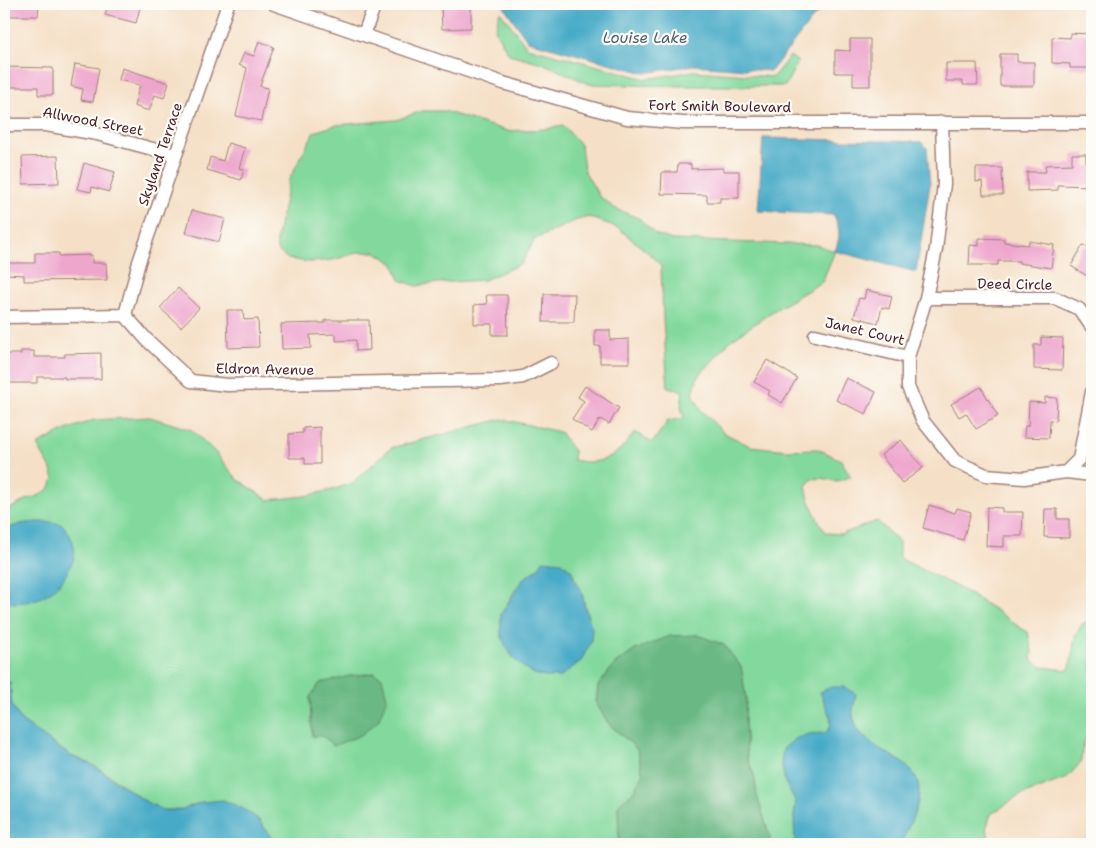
<svg xmlns="http://www.w3.org/2000/svg" width="1096" height="848" font-family="'Shantell Sans',sans-serif">
  <style>
    .green { fill: #83d99d; stroke: #667c64; fill-rule: evenodd }
    .forest { fill: #6ab984; stroke: #5a6c58 }
    .water { fill: #47aac7; stroke: #486479 }
    .building { fill: #eea6cd }
    .lines { fill: none; stroke-linecap: round; stroke-linejoin: round }
    .minor-casing { stroke: #a08079; stroke-width: 15 }
    .minor { stroke: #fff; stroke-width: 12 }
    .labels { text-anchor: middle; dominant-baseline: central; stroke-width: 4.5; stroke-linejoin: round; paint-order: stroke }
    .street-label { font-size: 14px; fill: #4a1f2b; stroke: #fdfcf7 }
    .water-label { font-size: 15px; font-style: italic; fill: #495e71; stroke: #fdfcf7 }
  </style>
  <rect width="100%" height="100%" fill="#fdfcf7"/>
  <filter id="ink" filterUnits="userSpaceOnUse"><feTurbulence type="fractalNoise" baseFrequency=".02" numOctaves="2"/><feDisplacementMap in="SourceGraphic" scale="10" xChannelSelector="R" yChannelSelector="G"/><feConvolveMatrix kernelMatrix="1 2 1 2 8 2 1 2 1" color-interpolation-filters="sRGB"/></filter>
  <filter id="wash" filterUnits="userSpaceOnUse"><feTurbulence type="fractalNoise" baseFrequency=".0096" numOctaves="4" result="noise"/><feDisplacementMap in="SourceGraphic" scale="20" xChannelSelector="R" yChannelSelector="G"/><feGaussianBlur stdDeviation="1.12" result="paint"/><feColorMatrix in="noise" values="0 0 0 0 0 0 0 0 0 0 0 0 0 0 0 0 0 1.4 0 .05"/><feComposite in="paint" operator="in"/></filter>
  <g filter="url(#wash)">
    <rect width="100%" height="100%" fill="#f5e0c7"/>
    <path class="green" d="M500 11 527 47 646 79 694 71 773 77 790 56 798 62 785 86H678L589 84 542 63 509 54 495 30Z
      M422 111H444L507 131 547 129 563 125 581 146 584 170 599 196 614 208 640 219 655 234 672 240 816 245 835 251 822 282 773 311 731 340 697 378 693 394 701 410 724 433 750 446 787 450 818 449 841 460 851 477 837 481 822 478 812 479 806 486C809 504 816 517 826 533L842 534 877 521 899 542V558L961 589 997 611 1019 627 1028 632 1032 652 1031 660 1042 667 1068 670 1070 667 1075 637 1082 624 1092 619V719L1082 750 1081 762 1067 778 1019 796 991 814 986 829 992 844H901L902 762 873 745 857 729 853 715 826 707C829 714 836 728 825 733 821 734 813 734 808 734L785 782 796 802 794 816 795 844H769L770 837 757 796 754 775 747 758 745 720 746 699 741 667 724 645 697 635 637 649 615 664 598 686 596 703 608 723 637 749 643 775 633 792 618 805 619 841 621 844H276L258 819 202 802 180 810H164L148 803 110 776 91 764 71 756 21 721 12 705 10 684 4 673V602L10 603 38 522C26 523 13 524 4 532V512L28 499 38 496 49 489 54 479 50 467 37 445 66 430 94 420 150 417 192 430 216 453 237 479 268 500 306 496 332 490 352 483 391 448 502 419 560 432 574 451 573 460C603 467 618 455 635 432L652 443 668 421 684 418 681 407 683 391 668 387 663 319 661 266 652 256 618 228 611 225 589 217 577 220 535 239 521 264 484 280 437 283 416 286 400 280 394 264 376 252H359L333 260 309 262 288 259 277 250V236L289 180 314 132 336 125 396 120ZM538 569 572 571C574 578 578 583 581 590 584 598 584 606 588 615L501 625V614L515 590 524 578ZM374 673 382 677 333 745 323 736H312L310 697 340 679 350 676Z"/>
    <path class="forest" d="M697 635 724 645 741 667 746 699 745 720 747 758 754 775 757 796 770 837 769 844H621L619 841 618 805 633 792 643 775 637 749 608 723 596 703 598 686 615 664 637 649 670 636Z
      M374 673 382 677 387 698 378 721 361 735 333 746 323 736H312L310 697 320 683 350 676Z"/>
    <path class="water" d="M502 4H834L816 14 771 71 694 65 645 73 528 41Z
      M763 138 921 142 927 148 930 185 916 272 835 251C841 235 840 231 834 215L758 211Z
      M38 522H52L63 525C68 532 73 539 74 547 76 555 73 562 69 569 57 595 32 606 4 602V532C13 524 26 523 38 522Z
      M543 560 562 562 572 571 574 580 581 589 584 605 592 628 591 642 581 661 560 677H545L534 674 523 667 513 658 505 645 501 634V614L524 578 538 569Z
      M4 673 10 684 12 705 21 721 71 756 91 764 148 803 164 810H180L202 802 223 800 242 808 258 819 276 844H4Z
      M831 687H844L856 694C855 701 852 710 853 717 860 755 921 753 919 794 918 812 907 827 901 844H795L794 816 796 802 785 782 781 763 783 749 795 739 808 734 825 733 830 728 831 718 826 707 820 692Z"/>
    <g id="blocks">
      <path class="building" d="M9 4H39L38 16H9Z
        M108 4H141L136 23 105 15Z
        M441 4H471V28L442 29Z
        M1070 33 1090 34 1089 68H1070V64L1052 63V37L1070 38Z
        M850 39H870V86H853V73H835V50L850 51Z
        M259 41 274 47 260 86 268 88 261 121 236 116 247 68 239 65 244 53 254 56Z
        M1000 54H1017V62H1034V86H1000Z
        M946 63H977L978 85H963V81H946Z
        M75 64 99 68 93 102 81 100 83 89 71 86Z
        M4 67 53 68V95H38V87H4Z
        M122 68 169 83 164 98 155 95 149 111 134 106 140 85 119 80Z
        M228 143 245 148 239 168 244 169 241 180 207 170 210 157 223 161Z
        M1072 154H1086V166H1092V186L1058 185V190L1027 191V172H1046L1045 165 1072 164Z
        M58 156 59 183 23 184 22 157Z
        M84 163 115 172 109 192 92 187 91 192 77 189Z
        M678 164H691V169L723 168V171H739V198H720V202H707V195L661 194 662 172H677Z
        M976 168H1002L1003 195H983L982 181 976 182Z
        M192 210 225 219 219 242 186 233Z
        M979 238 1004 239V242L1028 245 1029 241 1054 245 1051 268 1019 263V261H998V265H969L970 245 979 246Z
        M1083 245 1092 250V279L1071 266Z
        M35 253H59V256L92 255V263H106L107 280 24 281V275L4 274V263H35Z
        M178 288 199 308 181 327 160 308Z
        M866 290 892 296 889 309 882 307 878 323 854 317 859 298 864 299Z
        M544 294H575L574 322H543Z
        M486 295H507L508 335H492V324H474V305L487 304Z
        M227 310H243L244 320 258 319 259 347 228 348Z
        M325 320H369L370 350 356 351V340L336 341V334L310 335 311 348 282 349 281 324 325 323Z
        M595 330H610V340L629 339V363H600V346H595Z
        M1041 337 1063 338 1062 370 1034 369V345H1041Z
        M21 351H34V357H65V354L101 353V379H65V377H37V383H4V354H21Z
        M767 360 797 378 782 403 768 395 770 391 754 382Z
        M846 378 876 392 866 414 836 400Z
        M585 386 619 408 609 424 600 419 592 432 572 419 584 401 578 397Z
        M981 387 998 416 976 429 966 413 959 417 951 404Z
        M1045 397 1057 398 1056 421 1050 420 1049 438 1024 437 1025 426H1028L1029 402 1045 403Z
        M320 427V464H305V458H289V434L303 433V428Z
        M901 440 923 468 902 483 881 455Z
        M929 505 955 513 957 508 971 512 963 540 923 528Z
        M987 507 1002 508V512H1023L1022 536H1004V547L986 546Z
        M1045 509H1057V519H1069V538L1044 537Z"/>
    </g>
  </g>
  <g filter="url(#ink)">
    <use href="#blocks" fill-opacity="0" stroke="#a08079" stroke-width="1"/>
    <g class="lines">
      <g class="minor-casing">
        <path id="minor" d="M274 4 503 83 627 118 683 123H1092
          M364 34 375 4
          M942 122 944 184 936 249 926 298 908 357V387L923 421 955 461 986 475 1024 478 1066 472 1079 459 1092 392
          M4 125H46L97 134 175 155
          M926 298H1055L1079 309 1092 327
          M125 315 139 262 228 4
          M4 317 125 315 147 340 191 381 227 385 501 380 523 377 551 363
          M815 335 908 357
          M1066 472 1092 475"/>
      </g>
      <use href="#minor" class="minor"/>
    </g>
  </g>
  <g class="labels">
    <g class="street-label">
      <text transform="translate(720 106) rotate(1)">Fort Smith Boulevard</text>
      <text transform="translate(93 121) rotate(11)">Allwood Street</text>
      <text transform="translate(160 154) rotate(-71)">Skyland Terrace</text>
      <text transform="translate(1015 284) rotate(1)">Deed Circle</text>
      <text transform="translate(865 331) rotate(13)">Janet Court</text>
      <text transform="translate(265 369) rotate(1)">Eldron Avenue</text>
    </g>
    <g class="water-label">
      <text x="645" y="38">Louise Lake</text>
    </g>
  </g>
  <rect width="1096" height="848" fill="none" stroke="#fdfcf7" stroke-width="20"/>
</svg>
